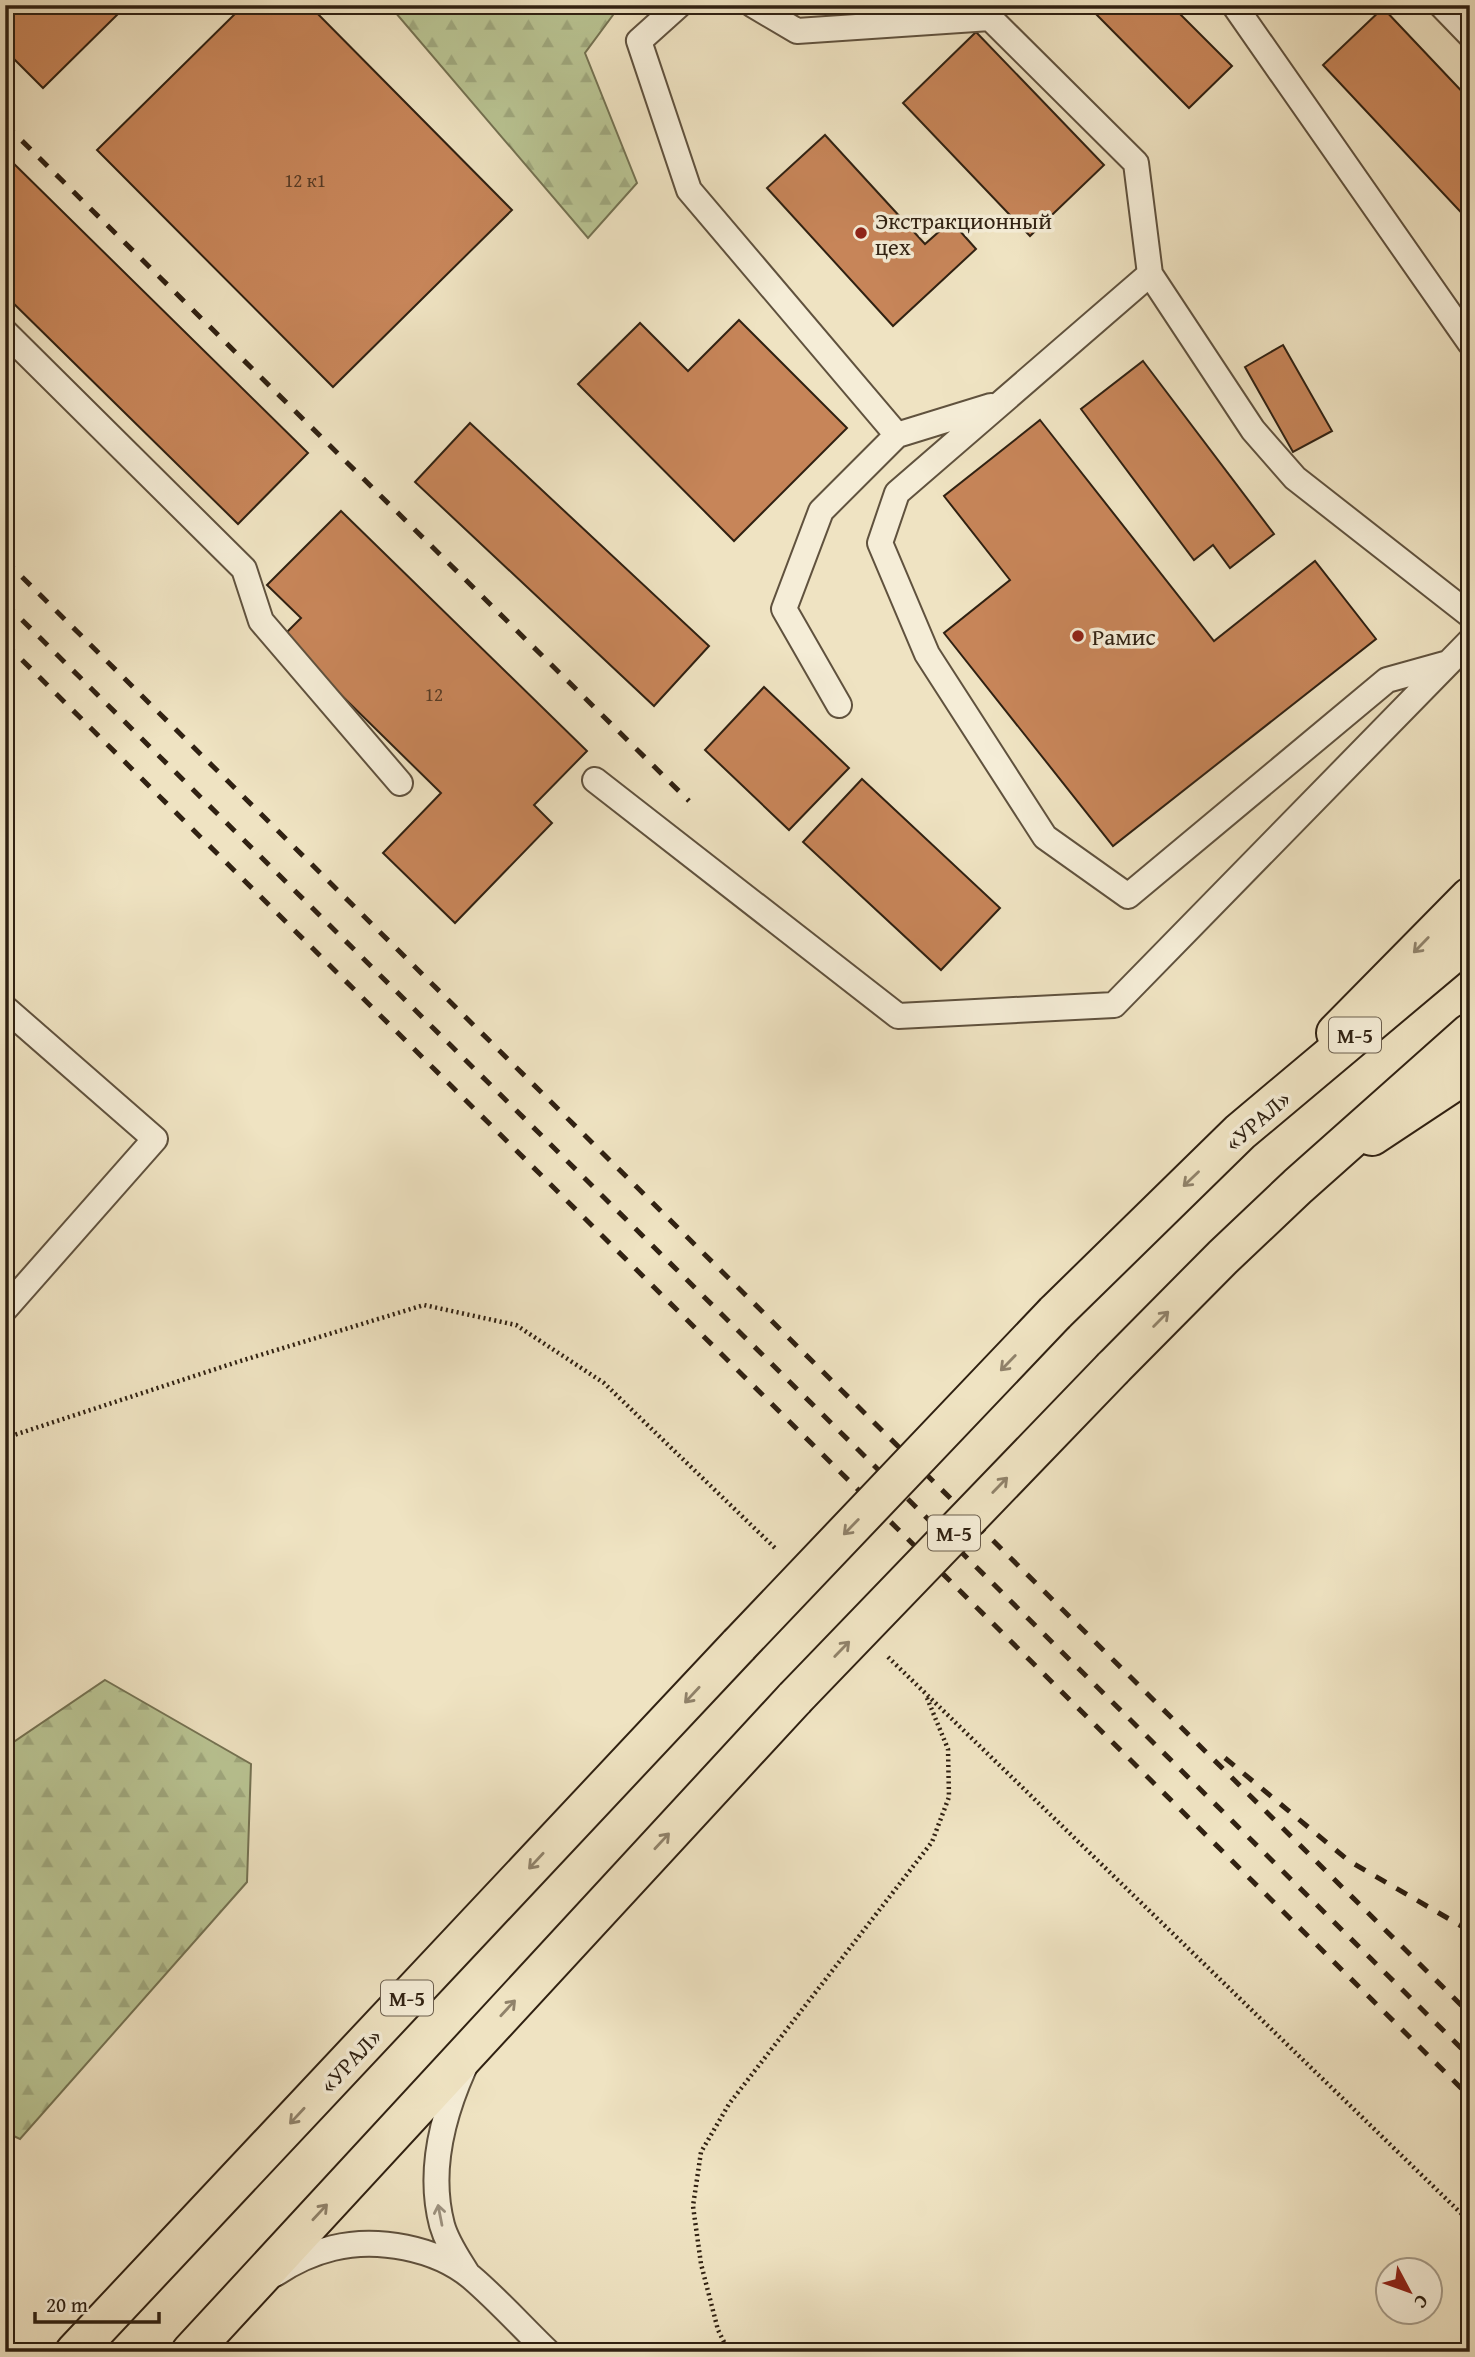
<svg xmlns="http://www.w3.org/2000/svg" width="1475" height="2357" font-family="'Gentium Book Plus',serif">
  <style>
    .forest { fill: url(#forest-firs); stroke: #747252; stroke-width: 2 }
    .building { fill: #c78559; stroke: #302112; stroke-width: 2 }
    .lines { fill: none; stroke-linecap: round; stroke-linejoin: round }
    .lane-casing { stroke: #60523e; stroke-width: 28 }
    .primary-casing { stroke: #302112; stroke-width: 42 }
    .highway-casing { stroke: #302112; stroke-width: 42 }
    .path { stroke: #302112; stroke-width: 4.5; stroke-dasharray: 2 3.5; stroke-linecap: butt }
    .lane { stroke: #f5edd7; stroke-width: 24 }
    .primary { stroke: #efe3c2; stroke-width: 38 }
    .highway { stroke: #efe3c2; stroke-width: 38 }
    .rail { stroke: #302112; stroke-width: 5; stroke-dasharray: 12 12; stroke-linecap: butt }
    .highway-bridge-casing { stroke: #302112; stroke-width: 42; stroke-linecap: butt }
    .highway-bridge { stroke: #efe3c2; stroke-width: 38 }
    .oneway { stroke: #90826a }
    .oneway2 { stroke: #9c917e }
    .poi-dot { fill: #8f2418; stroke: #f5edd7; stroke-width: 2.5 }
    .labels { text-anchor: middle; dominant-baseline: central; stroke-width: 7; stroke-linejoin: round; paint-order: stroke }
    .number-label { font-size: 19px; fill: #563a24 }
    .shield { fill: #f5edd7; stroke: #6b5e4d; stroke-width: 2 }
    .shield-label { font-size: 21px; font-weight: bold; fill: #302112 }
    .poi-label { font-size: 23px; fill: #302112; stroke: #f5edd7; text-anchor: start }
    .street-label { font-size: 23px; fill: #302112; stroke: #f5edd7 }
  </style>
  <defs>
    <pattern id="forest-firs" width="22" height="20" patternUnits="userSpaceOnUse" patternTransform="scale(1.75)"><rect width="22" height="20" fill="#b9c493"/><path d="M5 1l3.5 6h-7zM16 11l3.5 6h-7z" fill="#9fa87e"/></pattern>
  </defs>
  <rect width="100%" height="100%" fill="#efe3c2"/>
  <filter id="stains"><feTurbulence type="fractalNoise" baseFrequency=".00286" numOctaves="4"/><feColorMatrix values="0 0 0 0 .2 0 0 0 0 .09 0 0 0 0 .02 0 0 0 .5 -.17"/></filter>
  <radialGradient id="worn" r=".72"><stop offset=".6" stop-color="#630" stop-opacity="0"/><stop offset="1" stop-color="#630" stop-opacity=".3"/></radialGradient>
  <path class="forest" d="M389 5H607L613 15 585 53 637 183 588 238Z
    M105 1680 251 1764 247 1882 20 2139 5 2132V1739L12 1743Z"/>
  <path class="building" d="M5 5H113L120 12 43 88 5 50Z
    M244 5H309L512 210 333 387 97 150Z
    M1087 5H1171L1232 66 1189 108Z
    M1383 8 1470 100V222L1323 65Z
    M976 32 1104 165 1030 236 903 103Z
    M825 135 925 244 951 221 976 249 893 326 767 188Z
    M5 155 308 453 238 524 5 295Z
    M739 320 847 428 734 541 578 384 640 323 688 371Z
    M1283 345 1332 431 1293 452 1245 367Z
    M1143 361 1274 534 1230 568 1213 545 1194 560 1081 409Z
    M1040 420 1214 641 1315 561 1376 639 1113 846 944 633 1010 580 944 496Z
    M470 423 709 646 654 706 415 482Z
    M341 511 587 751 534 805 552 823 455 923 383 853 441 793 282 637 301 618 267 585Z
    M764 687 849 768 789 830 705 750Z
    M862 779 1000 908 941 970 803 842Z"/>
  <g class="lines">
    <g class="lane-casing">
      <path id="lane" d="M679 5 639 41 689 190 897 435
        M753 5 797 31 990 18 1136 163 1150 274
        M1234 5 1470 343
        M1441 5 1470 35
        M5 332 244 569 261 621 400 783
        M1448 663 1387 680 1128 896 1045 837 927 654 880 543 897 493 1150 274 1253 430 1295 478 1470 615
        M839 705 784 609 821 511 897 435 991 406
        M595 780 898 1016 1114 1005 1470 641
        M5 1008 155 1139 5 1309
        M464 2068C442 2117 428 2172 442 2225 447 2243 458 2258 467 2273
        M275 2274C293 2262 312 2253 333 2248 377 2237 436 2248 471 2277 498 2300 522 2327 548 2352"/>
    </g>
    <g class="primary-casing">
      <path id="primary" d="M1336 1033 1470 897
        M1372 1136 1470 1071"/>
    </g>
    <g class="highway-casing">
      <path id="highway" d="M1055 1313 1240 1132 1470 939
        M1113 1368 1223 1257 1298 1186 1470 1033
        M75 2352 739 1645
        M191 2352 795 1698"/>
    </g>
    <path class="path" d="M5 1438 234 1363 424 1305 516 1325 604 1383 776 1549
      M888 1657 1470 2222
      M729 2352 718 2330 701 2264 693 2206 701 2152 729 2104 932 1842 949 1797 948 1749 927 1698"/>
    <use href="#lane" class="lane"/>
    <use href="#primary" class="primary"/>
    <use href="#highway" class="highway"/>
    <path class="rail" d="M5 124 689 801
      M5 560 1470 2014
      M5 603 1470 2057
      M5 643 1470 2097
      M1225 1758 1349 1861 1470 1931"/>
    <g class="highway-bridge-casing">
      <path id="highway-bridge" d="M739 1645 1055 1313
        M795 1698 1113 1368"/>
    </g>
    <use href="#highway-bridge" class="highway-bridge"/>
  </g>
  <defs><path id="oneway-shaft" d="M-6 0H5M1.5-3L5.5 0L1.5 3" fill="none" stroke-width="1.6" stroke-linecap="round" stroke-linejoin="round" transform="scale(1.75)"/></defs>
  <g class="oneway">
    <use href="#oneway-shaft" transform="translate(1421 945) rotate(134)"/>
    <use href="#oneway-shaft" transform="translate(1191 1179) rotate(136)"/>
    <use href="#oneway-shaft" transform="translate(1161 1319) rotate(-45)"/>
    <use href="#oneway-shaft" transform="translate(1008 1363) rotate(134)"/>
    <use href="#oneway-shaft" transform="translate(1000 1485) rotate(-46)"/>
    <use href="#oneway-shaft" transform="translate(851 1527) rotate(134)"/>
    <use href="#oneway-shaft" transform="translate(842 1649) rotate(-46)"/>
    <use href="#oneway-shaft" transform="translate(692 1695) rotate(133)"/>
    <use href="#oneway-shaft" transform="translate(662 1841) rotate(-47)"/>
    <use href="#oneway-shaft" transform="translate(536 1861) rotate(133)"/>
    <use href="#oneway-shaft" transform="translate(508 2008) rotate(-47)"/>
    <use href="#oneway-shaft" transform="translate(297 2116) rotate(133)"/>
    <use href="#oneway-shaft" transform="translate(320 2212) rotate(-47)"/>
  </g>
  <use class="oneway2" href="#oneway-shaft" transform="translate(440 2215) rotate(-101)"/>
  <g class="poi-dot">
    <circle cx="861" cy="233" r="7"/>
    <circle cx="1078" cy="636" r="7"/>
  </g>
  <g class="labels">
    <g class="number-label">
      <text x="305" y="180">12 к1</text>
      <text x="434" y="694">12</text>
    </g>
    <g class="shield">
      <rect x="1329" y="1017.5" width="52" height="35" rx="5"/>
      <rect x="928" y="1515.5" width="52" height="35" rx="5"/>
      <rect x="381" y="1980.5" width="52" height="35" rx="5"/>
    </g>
    <g class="shield-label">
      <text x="1355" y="1035">М-5</text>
      <text x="954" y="1533">М-5</text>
      <text x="407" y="1998">М-5</text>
    </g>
    <g class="poi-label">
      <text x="875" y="220">Экстракционный<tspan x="875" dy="26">цех</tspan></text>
      <text x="1092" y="636">Рамис</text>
    </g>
    <g class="street-label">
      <text transform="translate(1257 1120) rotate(-41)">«УРАЛ»</text>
      <text transform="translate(350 2060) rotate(-47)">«УРАЛ»</text>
    </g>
  </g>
  <rect width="1475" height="2357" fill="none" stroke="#efe3c2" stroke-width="28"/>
  <rect x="7" y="7" width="1461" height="2343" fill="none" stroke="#302112" stroke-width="3.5"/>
  <rect x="14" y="14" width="1447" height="2329" fill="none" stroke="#302112" stroke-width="2"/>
  <g transform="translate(1409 2291) rotate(131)"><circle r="33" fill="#f5edd7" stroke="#a69b88" stroke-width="2"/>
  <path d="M0-5L12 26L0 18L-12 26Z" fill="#8f2418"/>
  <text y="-10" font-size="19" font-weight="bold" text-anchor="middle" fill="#302112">С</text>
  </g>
  <path d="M35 2312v10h124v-10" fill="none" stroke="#302112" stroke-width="3.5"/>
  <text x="46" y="2312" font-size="21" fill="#302112" stroke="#f5edd7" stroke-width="5" paint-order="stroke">20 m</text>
  <rect width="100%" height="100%" filter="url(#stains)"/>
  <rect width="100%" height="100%" fill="url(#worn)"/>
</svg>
